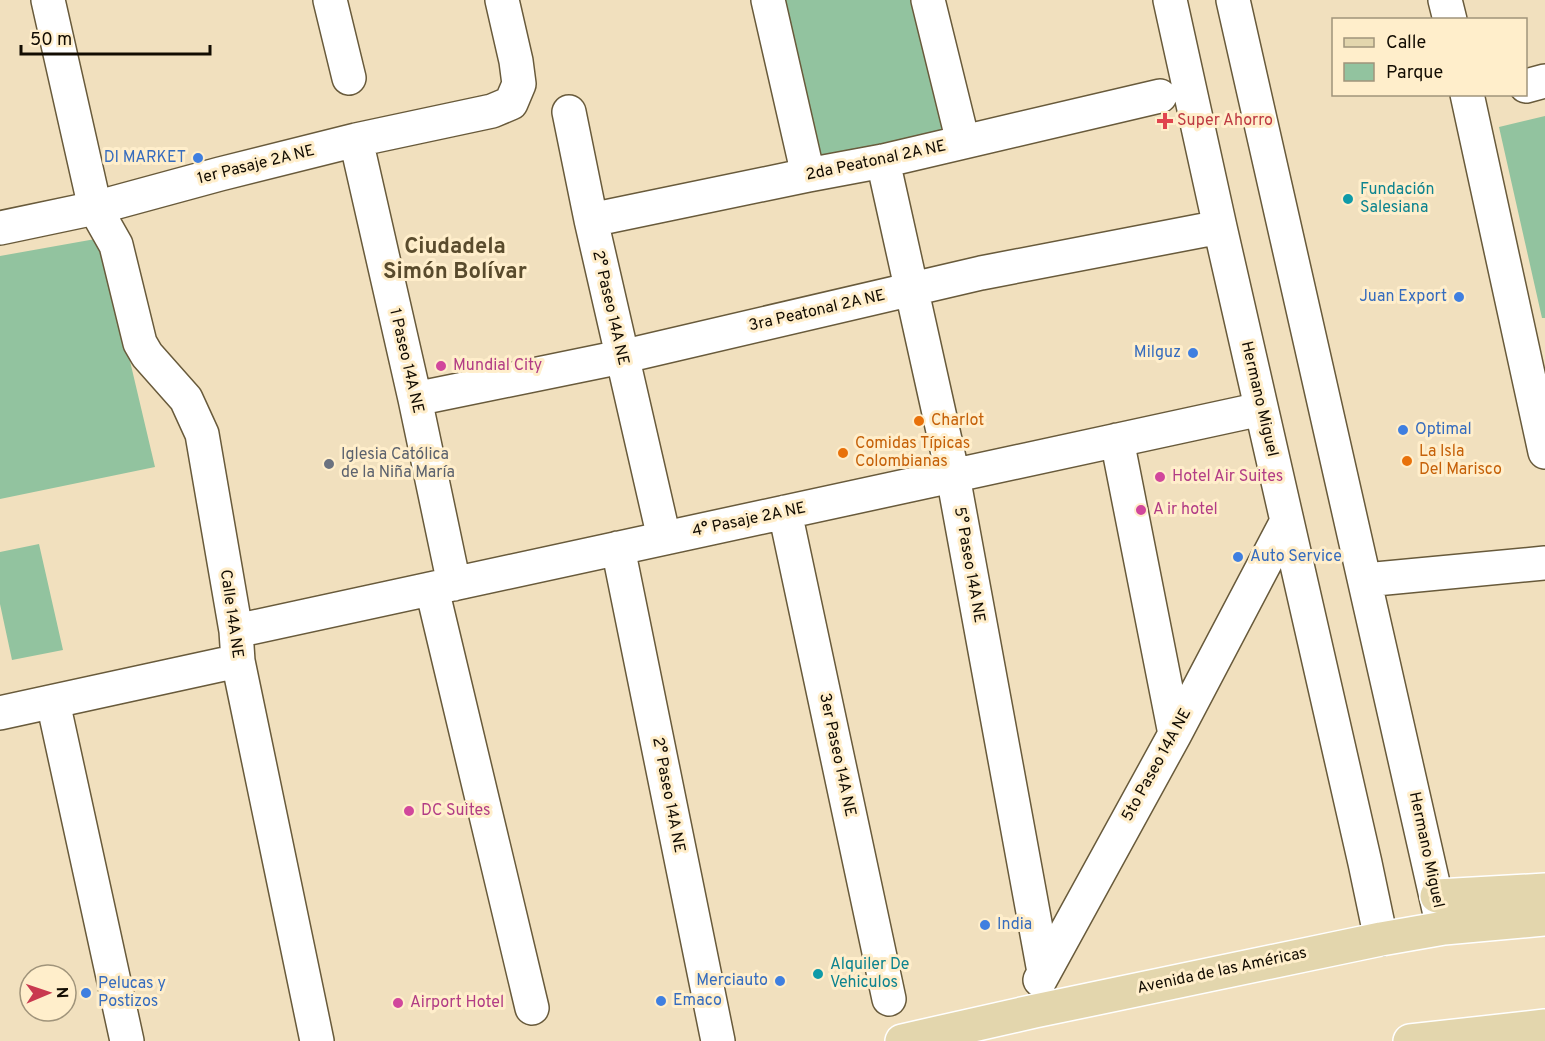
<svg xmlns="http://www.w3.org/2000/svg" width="1545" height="1041" font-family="Overpass,sans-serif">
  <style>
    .green { fill: #92c39f }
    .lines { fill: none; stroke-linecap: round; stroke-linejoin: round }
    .minor-casing { stroke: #685a3b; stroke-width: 36 }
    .major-casing { stroke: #fff; stroke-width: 36 }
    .minor { stroke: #fff; stroke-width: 33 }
    .major { stroke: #e3d6ad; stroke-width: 33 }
    .health-dot { fill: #e0444e; stroke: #ffeecb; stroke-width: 2 }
    .shop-dot { fill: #3f7fe0; stroke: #ffeecb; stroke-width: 2 }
    .culture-dot { fill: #0f9aa8; stroke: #ffeecb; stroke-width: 2 }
    .hotel-dot { fill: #d1479c; stroke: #ffeecb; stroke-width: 2 }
    .food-dot { fill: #e8710a; stroke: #ffeecb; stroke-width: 2 }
    .worship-dot { fill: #6b7280; stroke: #ffeecb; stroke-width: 2 }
    .labels { text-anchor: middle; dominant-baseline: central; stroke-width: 6; stroke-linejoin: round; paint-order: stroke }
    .health-label { font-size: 16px; fill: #be3a42; stroke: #ffeecb; text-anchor: start }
    .shop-label { font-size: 16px; fill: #366cbe; stroke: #ffeecb; text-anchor: start }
    .street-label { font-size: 16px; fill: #120c02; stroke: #ffeecb }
    .culture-label { font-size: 16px; fill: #0d838f; stroke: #ffeecb; text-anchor: start }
    .hotel-label { font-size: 16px; fill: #b23c85; stroke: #ffeecb; text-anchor: start }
    .food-label { font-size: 16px; fill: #c56008; stroke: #ffeecb; text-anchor: start }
    .worship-label { font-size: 16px; fill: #5b616d; stroke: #ffeecb; text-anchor: start }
    .district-label { font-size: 22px; font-weight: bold; fill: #594b2d; stroke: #ffeecb }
  </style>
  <rect width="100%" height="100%" fill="#f1e0be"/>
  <path class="green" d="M780 0H929L960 131 816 162Z
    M1545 116V318H1542L1499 127Z
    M101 238 155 467 0 499V256Z
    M39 544 63 650 12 660 0 604V552Z"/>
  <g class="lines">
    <g class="minor-casing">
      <path id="minor" d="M48 0 95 208 116 245 140 343 147 355 186 399 202 434 236 631 238 661 317 1041
        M330 0 349 78
        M768 0 808 175
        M928 0 963 142
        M1170 0 1220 227 1365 863 1381 939
        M1233 0C1303 308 1375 615 1442 923
        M1445 0 1450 20
        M1526 86 1545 81
        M1467 94 1545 452
        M569 112 591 220 664 538
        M356 140 415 399 454 584
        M883 161 953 476 1044 972
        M591 220 808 175 883 161 1160 96
        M0 228 95 208 220 174 356 140 492 111 511 103 519 84 516 61 502 0
        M415 399 621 357 981 273 1220 227
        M1117 440 1175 734
        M785 512 889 999
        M618 548 718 1041
        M1365 580 1545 563
        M432 589 532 1008
        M236 631 1261 409
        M53 702 127 1041
        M0 713 238 661
        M1040 980 1175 734 1287 521"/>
    </g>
    <g class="major-casing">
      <path id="major" d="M1437 896 1545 890
        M902 1041 1035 1011 1381 939 1444 928 1545 919
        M1410 1041 1545 1026"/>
    </g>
    <use href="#minor" class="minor"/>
    <use href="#major" class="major"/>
  </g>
  <path class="health-dot" d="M1162 112h6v6h6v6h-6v6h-6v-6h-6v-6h6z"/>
  <g class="shop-dot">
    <circle cx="198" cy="158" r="6"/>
    <circle cx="1459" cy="297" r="6"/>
    <circle cx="1193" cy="353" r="6"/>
    <circle cx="1403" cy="430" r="6"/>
    <circle cx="1238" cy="557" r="6"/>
    <circle cx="985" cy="925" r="6"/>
    <circle cx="780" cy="981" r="6"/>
    <circle cx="86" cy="993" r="6"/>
    <circle cx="661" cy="1001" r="6"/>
  </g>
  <g class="culture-dot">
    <circle cx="1348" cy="199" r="6"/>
    <circle cx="818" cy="974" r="6"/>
  </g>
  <g class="hotel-dot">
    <circle cx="441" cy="366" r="6"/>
    <circle cx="1160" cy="477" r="6"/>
    <circle cx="1141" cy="510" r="6"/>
    <circle cx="409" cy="811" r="6"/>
    <circle cx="398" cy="1003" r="6"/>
  </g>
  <g class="food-dot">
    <circle cx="919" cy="421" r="6"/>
    <circle cx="843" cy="453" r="6"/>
    <circle cx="1407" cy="461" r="6"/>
  </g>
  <circle class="worship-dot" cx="329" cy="464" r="6"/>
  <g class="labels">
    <g class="health-label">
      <text x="1177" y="121">Super Ahorro</text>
    </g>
    <g class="shop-label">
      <text x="186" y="158" text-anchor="end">DI MARKET</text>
      <text x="1447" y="297" text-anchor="end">Juan Export</text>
      <text x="1181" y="353" text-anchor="end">Milguz</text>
      <text x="1415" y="430">Optimal</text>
      <text x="1250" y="557">Auto Service</text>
      <text x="997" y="925">India</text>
      <text x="768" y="981" text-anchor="end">Merciauto</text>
      <text x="98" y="984">Pelucas y<tspan x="98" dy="18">Postizos</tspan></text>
      <text x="673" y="1001">Emaco</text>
    </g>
    <g class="street-label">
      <text transform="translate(876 161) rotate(-12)">2da Peatonal 2A NE</text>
      <text transform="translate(256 165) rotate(-14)">1er Pasaje 2A NE</text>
      <text transform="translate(610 308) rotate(77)">2° Paseo 14A NE</text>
      <text transform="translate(817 311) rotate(-13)">3ra Peatonal 2A NE</text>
      <text transform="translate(406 361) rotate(77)">1 Paseo 14A NE</text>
      <text transform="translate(1259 399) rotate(77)">Hermano Miguel</text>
      <text transform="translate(749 520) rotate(-12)">4° Pasaje 2A NE</text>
      <text transform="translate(969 565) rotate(80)">5° Paseo 14A NE</text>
      <text transform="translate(231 614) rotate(82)">Calle 14A NE</text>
      <text transform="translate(837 755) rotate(78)">3er Paseo 14A NE</text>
      <text transform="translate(1157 765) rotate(-61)">5to Paseo 14A NE</text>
      <text transform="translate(668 795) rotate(79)">2° Paseo 14A NE</text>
      <text transform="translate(1426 850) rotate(78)">Hermano Miguel</text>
      <text transform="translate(1222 971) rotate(-12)">Avenida de las Américas</text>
    </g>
    <g class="culture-label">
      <text x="1360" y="190">Fundación<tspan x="1360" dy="18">Salesiana</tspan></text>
      <text x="830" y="965">Alquiler De<tspan x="830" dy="18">Vehiculos</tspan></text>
    </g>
    <g class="hotel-label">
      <text x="453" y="366">Mundial City</text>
      <text x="1172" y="477">Hotel Air Suites</text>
      <text x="1153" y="510">A ir hotel</text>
      <text x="421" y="811">DC Suites</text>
      <text x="410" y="1003">Airport Hotel</text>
    </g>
    <g class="food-label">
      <text x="931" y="421">Charlot</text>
      <text x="855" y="444">Comidas Típicas<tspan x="855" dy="18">Colombianas</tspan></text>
      <text x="1419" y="452">La Isla<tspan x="1419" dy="18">Del Marisco</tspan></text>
    </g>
    <g class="worship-label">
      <text x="341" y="455">Iglesia Católica<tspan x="341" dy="18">de la Niña María</tspan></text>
    </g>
    <g class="district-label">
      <text x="455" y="247">Ciudadela<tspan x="455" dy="25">Simón Bolívar</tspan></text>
    </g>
  </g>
  <rect x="1332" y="18" width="195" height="78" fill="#ffeecb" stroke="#a0947b" stroke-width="1.5"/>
  <rect x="1344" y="38" width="30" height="9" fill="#e3d6ad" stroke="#a0947b" stroke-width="1.5"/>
  <text x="1386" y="48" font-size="18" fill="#120c02">Calle</text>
  <rect x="1344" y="63" width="30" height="18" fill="#92c39f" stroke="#a0947b" stroke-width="1.5"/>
  <text x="1386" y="78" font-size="18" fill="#120c02">Parque</text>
  <g transform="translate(48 993) rotate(88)"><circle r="28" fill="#ffeecb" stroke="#a0947b" stroke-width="1.5"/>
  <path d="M0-4.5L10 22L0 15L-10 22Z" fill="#c9394f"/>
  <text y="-9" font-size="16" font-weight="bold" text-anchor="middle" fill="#120c02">N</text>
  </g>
  <path d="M21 45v9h189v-9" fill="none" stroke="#120c02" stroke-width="3"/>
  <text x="30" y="45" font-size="18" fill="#120c02" stroke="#ffeecb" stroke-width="4.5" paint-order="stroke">50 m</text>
</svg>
